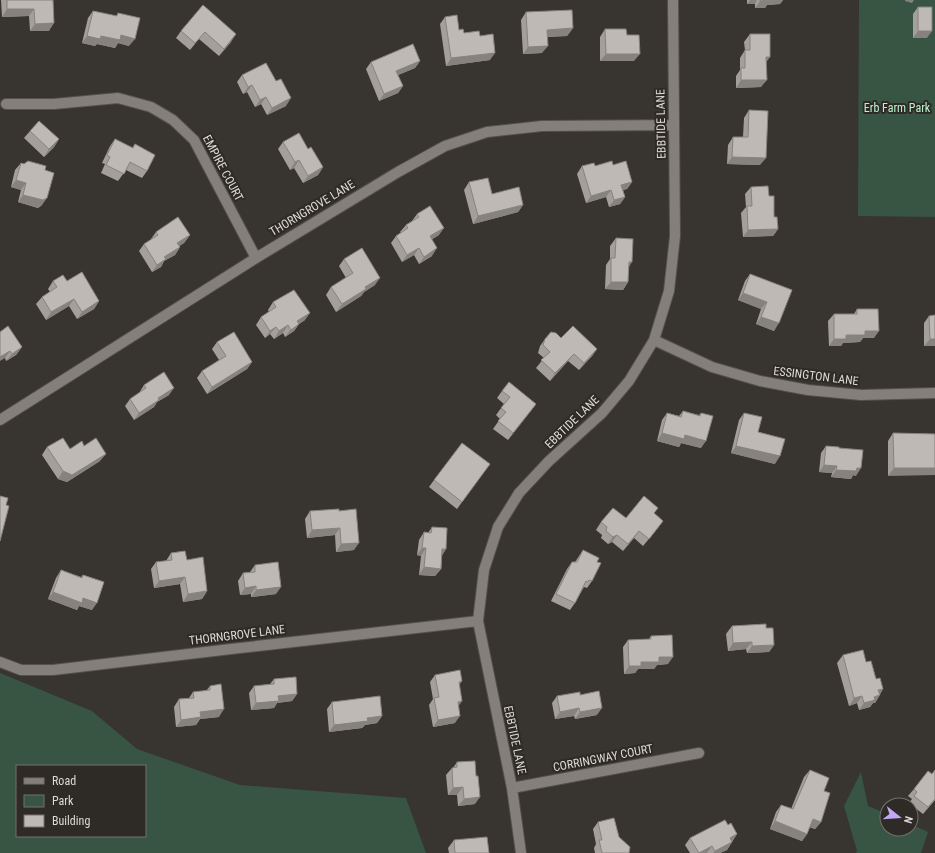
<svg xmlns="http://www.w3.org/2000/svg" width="935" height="853" font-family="'Roboto Condensed',sans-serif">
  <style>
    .green { fill: #385442; fill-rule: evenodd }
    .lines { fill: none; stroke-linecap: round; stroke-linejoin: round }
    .minor-casing { stroke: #54514e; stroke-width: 12 }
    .minor { stroke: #847f7b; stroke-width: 10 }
    .wall { fill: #a49f9d }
    .shaded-wall { fill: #86827f }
    .building { fill: #bfb9b6; stroke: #86827f }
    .labels { text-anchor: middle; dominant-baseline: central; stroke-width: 4; stroke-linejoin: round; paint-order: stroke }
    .park-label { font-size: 12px; fill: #baf4ce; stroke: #2e2a26 }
    .street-label { font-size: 12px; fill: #dddad8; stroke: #2e2a26 }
  </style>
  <rect width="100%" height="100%" fill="#383430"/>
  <path class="green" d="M859 0H935V217L858 216Z
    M0 673 92 711 137 749 240 785 406 798 426 853H0ZM17 766H145V836H17Z
    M861 772 868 806 887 814V829H911V824L928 832 921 853H856L857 851 844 806Z"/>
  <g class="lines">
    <g class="minor-casing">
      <path id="minor" d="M6 104H54L118 98 151 107 173 120 194 140 256 258
        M654 340 712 367 760 381 808 390 861 395 935 393
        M0 420 256 258 398 172 445 146 487 132 542 126 673 125
        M0 662 21 670H53L231 649 478 621
        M512 788 699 753
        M521 853 512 788 478 621 484 570 498 527 519 493 549 461 602 413 629 381 654 340 669 291 675 236 673 0"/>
    </g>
    <use href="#minor" class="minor"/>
  </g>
  <path class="wall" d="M1 0H53L49 31H30L29 16 2 17Z
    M747 0H783L780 4 767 5 765 8H755V4H747Z
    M203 5 231 42 219 56 199 39 190 50 176 38 181 31Z
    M918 7 927 38H913V14Z
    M93 11 116 16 118 13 129 46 118 43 115 48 97 44 95 46 82 43 88 18Z
    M526 12 573 28 567 36 547 37 542 53 523 54 521 20Z
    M445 17 459 30 464 33 480 36 490 60 446 66 440 24Z
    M605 29 627 35 634 61H600V37Z
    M750 34 766 62 761 87 736 88V76L740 70V58L745 50 744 42Z
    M420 61 415 68 398 75 403 86 398 93 379 101 366 69 371 62Z
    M242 75 286 106 267 115 261 104 255 107 247 92 243 94 237 82Z
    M749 110 760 165 727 164 728 145 733 137H743L744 118Z
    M30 131 59 139 54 147 44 157 24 138Z
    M115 139 132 148 135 144 147 171 142 178 126 170 118 181 101 173 105 164 102 163 110 146Z
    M283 142 308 149 323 167 318 175 303 183 294 168 290 170 278 149Z
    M21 163 45 170 42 205 38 208 18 202 21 190 11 187 15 170Z
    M613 165 632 182 627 189 623 190 625 197 620 204 609 207 606 197 586 203 577 174 582 166Z
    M469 182 492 194 523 205 518 212 473 224 464 190Z
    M751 187 769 196 778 229 773 236 743 237 741 213 746 207 745 194Z
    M417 214 439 235 432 239V256L419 264 414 255 402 262 391 243 396 236 401 233 400 232 406 225 412 221Z
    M156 232 190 235 184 243 179 246 180 247 175 255 164 261 161 267 152 272 139 251 144 244 151 240V239Z
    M616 238 628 282 623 290 605 289 606 265 610 259V246Z
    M344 259 375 285 364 292 361 296 336 312 326 295 331 287 346 278 339 266Z
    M750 274 792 290 774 331 756 324 761 309 738 300 745 281Z
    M53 281H67L99 301 94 309 77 319 69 306 46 320 36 304 42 297 50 292 48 289Z
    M273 302 305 320 299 324 294 331 285 337 283 333 274 339 270 334 265 338 256 325 261 317 269 312 268 310Z
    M857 309 874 338H863L860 342 843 343 841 346H829L828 321 834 314H854Z
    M935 315V346H924V323L929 316Z
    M0 332 22 347 16 355 6 361 5 358Z
    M561 338 597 349 592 356 579 370 568 361 550 381 536 368 544 358 538 353 540 346 545 339Z
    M217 342 252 362 247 369 207 394 197 378 202 371 219 360 212 349Z
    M144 385 169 395 157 402 154 407 134 420 125 406 130 399 139 393Z
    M502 391 536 404 508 440 493 429 500 419 496 415 504 404 497 398Z
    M683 411 699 415 701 413V448L681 443 679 447 657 441 662 420 667 413 679 416Z
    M744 413 758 432 775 464 731 453 739 420Z
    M893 433 935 434 888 476V441Z
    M84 446 100 461 67 482 58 479 42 455 47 447 70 449Z
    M826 446 839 448 856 476 853 475 851 479 831 477 832 473 819 472 821 453Z
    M490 464 457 509 429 487 434 480Z
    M310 511H339L354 550 336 552 335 535 307 538 305 519Z
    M654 513 663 521 658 528 643 546 634 538 623 551 612 542 608 544 601 538 602 535 596 530 601 522Z
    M432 527 446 549 442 555 441 569 435 576 419 575 421 556 417 555 419 540 424 532 428 533Z
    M583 550 597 562 592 581 587 588 584 587 575 603 570 610 551 601 567 569 572 562H575Z
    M171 553 207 591 202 599 183 602 180 584 154 588 151 569 156 562 166 561Z
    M255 565 276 594 251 597V594L240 595 238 581 243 573 250 572Z
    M61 570 81 577 83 575 92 610 79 606 77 610 48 599 56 578Z
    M732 626 766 628 774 645 769 652 747 653 746 649 728 651 726 634Z
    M651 636 668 664 657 665 654 669H638L635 673 624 674 623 647 628 640 649 639Z
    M843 655 866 662 883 689 875 703H873L870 707 859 710 857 703 849 706 837 663Z
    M435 675 462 681 459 685 462 701 458 706 455 723 433 727 429 705 433 699 430 682Z
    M274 679 297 694 292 701 277 703 274 708 251 710 249 693 254 686 270 684Z
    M210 686 219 717 200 719 196 725 176 727 174 707 179 699 189 698 193 692 206 691Z
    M580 695 597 715 575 719 574 716 555 719 552 703 557 696Z
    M332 702 382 716 377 723 365 725 362 728 329 732 327 709Z
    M457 762 476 776 475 804 458 806 457 795H448L446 775 452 768H453Z
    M810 770 824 791 821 822 815 829 809 827 807 834 802 841 770 829 776 812 781 805 791 809 804 777Z
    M935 770V800L923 814 909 803 912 799 908 796 914 789 932 774Z
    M598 822 619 837 629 853H595L594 848 596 844 593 829Z
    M728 825 737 834 727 850 720 853H690L685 845 690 838Z
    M454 840 489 853H449L448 848Z"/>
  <path class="shaded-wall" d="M750 0H757L755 4H747Z
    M768 0H783L780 4 767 5 765 8H755L760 1Z
    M905 0H914L912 3 905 1Z
    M7 9H34L29 16 2 17Z
    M54 23 49 31H30L35 24Z
    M573 28 567 36 542 37 547 30Z
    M918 31H932L927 38H913Z
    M236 34 231 42 219 56 224 49Z
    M121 35 135 39 129 46 118 43 115 48 97 44 95 46 82 43 87 36Z
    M548 46 542 53 523 54 528 47Z
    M495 53 490 60 446 66 451 58Z
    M606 54H640L634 61H600Z
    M766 57H770L765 64Z
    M420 61 415 68 391 78 396 71Z
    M741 80H767L761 87 736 88Z
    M252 85 247 92 243 94 248 87Z
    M403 86 398 93 379 101 384 94Z
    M266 97 261 104 255 107 260 100Z
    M291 98 286 106 267 115 272 108Z
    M59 139 54 147 44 157 49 149Z
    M732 157 766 158 760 165 727 164Z
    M299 160 294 168 290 170 295 162Z
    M323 167 318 175 303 183 308 176Z
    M16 180 26 183 21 190 11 187Z
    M632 182 627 189 616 192 621 185Z
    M611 190 606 197 586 203 591 196Z
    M23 195 47 198 42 205 38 208 18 202Z
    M625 197 620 204 609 207 614 200Z
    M523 205 518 212 473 224 478 216Z
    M444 228 439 235 425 244 430 236Z
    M778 229 773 236 743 237 748 230Z
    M190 235 184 243 172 251 177 243Z
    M180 247 175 255 164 261 161 267 152 272 157 265 164 257Z
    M419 248 414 255 402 262 407 255Z
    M437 248 432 256 419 264 424 257Z
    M629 262H632L627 270Z
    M380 278 375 285 364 292 361 296 336 312 342 304 365 287Z
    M611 282H628L623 290 605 289Z
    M743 293 767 302 761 309 738 300Z
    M74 299 69 306 46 320 51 312Z
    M99 301 94 309 77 319 82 312Z
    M310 313 305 320 299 324 294 331 285 337 297 321Z
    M761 317 779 323 774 331 756 324Z
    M288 325 283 333 274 339 279 331Z
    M276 327 270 334 265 338 270 331Z
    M865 331H879L874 338H863L860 342 843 343 841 346H829L834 339Z
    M930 339H935V346H924Z
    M22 347 16 355 6 361 12 354Z
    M597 349 592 356 579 370 584 363Z
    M10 351 5 358 0 361V357Z
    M574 354 568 361 550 381 555 373Z
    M252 362 247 369 207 394 212 387Z
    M174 388 169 395 157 402 154 407 134 420 139 413 158 398Z
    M536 404 531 411 508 440 513 433Z
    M662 433 685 435 706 441 701 448 681 443 679 447 657 441Z
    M736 446 780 456 775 464 731 453Z
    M106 454 100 461 67 482 58 479 63 471Z
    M824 465 837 466 832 473 819 472Z
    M857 468H861L856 476 853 475 851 479 831 477 836 470Z
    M894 468H935V475L888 476Z
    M340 528 335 535 307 538 312 530Z
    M639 531 634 538 623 551 628 544Z
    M617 535 612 542 608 544 613 537Z
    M359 543 354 550 336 552 341 544Z
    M422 548H426L421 556 417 555Z
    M442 549H446L441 557Z
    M424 567 441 569 435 576 419 575Z
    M185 577 180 584 154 588 159 581Z
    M256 586 251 594 240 595 245 588Z
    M281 587 276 594 251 597 256 590Z
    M207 591 202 599 183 602 188 594Z
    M53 592 83 598 97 603 92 610 79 606 77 610 48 599Z
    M752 642 746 649 728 651 733 643Z
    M774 645 769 652 747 653 752 646Z
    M659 657H673L668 664 657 665 654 669H638L635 673 624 674 629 666 641 662Z
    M883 689 878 696 880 695 875 703H873L870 707 859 710 864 703 878 690Z
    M297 694 292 701 277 703 274 708 251 710 256 703 278 696Z
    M862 696 857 703 849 706 854 698Z
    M462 701 457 708 458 702Z
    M579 708 574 716 555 719 560 712Z
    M602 708 597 715 575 719 580 712Z
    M224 709 219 717 200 719 196 725 176 727 181 720 200 712Z
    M382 716 377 723 365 725 362 728 329 732 334 725 367 718Z
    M460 716 455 723 433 727 438 720Z
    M463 787 457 795H448L453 788Z
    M480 797 475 804 458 806 464 799Z
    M935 799V800L923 814 928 807Z
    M813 819 821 822 815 829 807 826Z
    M775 821 807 834 802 841 770 829Z
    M737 834 732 841 724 845 730 838Z
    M732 842 727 850 720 853H713L715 851Z
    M712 846 707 853H699Z"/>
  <path class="building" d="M7 0H53L54 23 35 24 34 9H7Z
    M760 0H770L760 1Z
    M203 5 236 34 224 49 205 32 195 43 181 31Z
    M918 7H932V31H918Z
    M572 10 573 28 547 30 548 46 528 47 526 12Z
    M93 11 117 16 118 13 140 18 135 39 121 35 120 40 101 36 100 39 87 36Z
    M457 15 459 30 463 29 464 33 479 31 480 36 493 34 495 53 451 58 445 17Z
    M605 29H626L627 35H639L640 54H606Z
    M750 34H770V57H766L767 80H741V68H745V50H750Z
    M413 44 420 61 396 71 403 86 384 94 371 62Z
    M266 63 276 81 281 79 291 98 272 108 266 97 260 100 252 85 248 87 242 75Z
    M749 110 768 111 766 158 732 157 733 137H748Z
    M39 121 59 139 49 149 30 131Z
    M299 133 308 149 311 147 323 167 308 176 299 160 295 162 283 142Z
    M115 139 133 148 135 144 155 155 147 171 130 162 124 174 106 165 110 157 107 155Z
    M28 161 46 166 45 170 54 173 47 198 43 200 23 195 26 183 16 180 21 163 24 164Z
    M612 161 613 165 626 161 632 182 621 185 625 197 614 200 611 190 591 196 582 166 594 163 595 166Z
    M488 178 492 194 519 187 523 205 478 216 469 182Z
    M768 186 769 196H774V217H777L778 229 748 230 747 206H752L751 187Z
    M430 206 444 228 430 236 437 248 424 257 419 248 407 255 396 236 408 228 406 225 419 217 417 214Z
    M178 217 190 235 177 243 180 247 164 257 166 259 157 265 144 244 158 235 156 232Z
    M616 238 633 239 632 262H629L628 282H611V258H615Z
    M362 248 380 278 365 287 366 289 342 304 331 287 353 273 344 259Z
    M82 272 99 301 82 312 74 299 51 312 42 297 57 287 53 281 63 275 67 281Z
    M750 274 792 290 779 323 761 317 767 302 743 293Z
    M294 290 310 313 297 321 299 324 291 330 288 325 279 331 276 327 270 331 261 317 276 307 273 302Z
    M857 309H878L879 331H865V335H846V339H834V314H857Z
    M935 315V339H930L929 316Z
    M8 326 22 347 12 354 10 351 0 357V332Z
    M573 326 597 349 584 363 574 354 555 373 541 360 550 352 543 345 545 339 551 332 556 333 561 338Z
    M234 332 252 362 212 387 202 371 226 356 217 342Z
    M164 372 174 388 158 398 159 400 139 413 130 399 146 388 144 385Z
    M509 382 536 404 513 433 498 421 506 412 501 408 510 397 502 391Z
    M683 411 700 416 701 413 713 416 706 441 685 435 684 439 662 433 667 413 681 417Z
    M744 413 762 417 758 432 785 439 780 456 736 446Z
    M893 433 935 434V468H894Z
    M63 438 70 449 82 441 84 446 96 438 106 454 72 475 63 471 47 447Z
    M462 443 490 464 462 502 434 480Z
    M826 446 839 447V448L863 450 861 468H857L856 471 836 470 837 466 824 465Z
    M0 496 8 498 6 505 9 506 0 541Z
    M644 496 658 508 654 513 663 521 649 539 639 531 628 544 617 535 613 537 606 531 607 527 601 522 613 508 626 518Z
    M339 509V511L356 509 359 543 341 544 340 528 312 530 310 511Z
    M432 527 447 528 446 549H442L441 569 424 567 426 548H422L424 532 431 533Z
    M583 550 599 558 597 562 601 563 592 581 589 580 588 582 586 581 575 603 556 594 572 562H577Z
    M185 551 187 560 203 557 207 591 188 594 185 577 159 581 156 562 172 560 171 553Z
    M278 562 281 587 256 590V586L245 588 243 573 255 572V565Z
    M61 570 82 578 83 575 104 582 97 603 83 598 82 603 53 592Z
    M766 624V628H773L774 645 752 646V642L733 643 732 626Z
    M672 635 673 657H659V662H641V666H629L628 640 651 639V636Z
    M863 650 866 662 871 661 876 679 880 678 883 689 878 690 880 695 874 697 875 700 864 703 862 696 854 698 843 655Z
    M460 670 462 681 459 682 462 701 458 702 460 716 438 720 434 698 439 697 435 675Z
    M296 677 297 694 278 696 279 701 256 703 254 686 274 684V679Z
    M221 684 224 709 200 712 201 717 181 720 179 699 194 698 193 692 210 690V686Z
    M599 691 602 708 580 712 579 708 560 712 557 696 580 692V695Z
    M380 696 382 716 367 718 368 721 334 725 332 702Z
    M475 761 476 776H478L480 797 464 799 463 787 453 788 452 768 457 767V762Z
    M810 770 829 778 824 791 830 793 821 822 813 819 807 834 775 821 781 805 793 809Z
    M935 770V799L928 807 914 796 917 792 914 789 928 771 932 774Z
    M614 818 619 837 630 847 629 853H602L599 840H602L598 822Z
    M725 820 728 825 731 823 737 834 730 838 732 842 715 851 712 846 699 853 690 838Z
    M487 837 489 853H455L454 840Z"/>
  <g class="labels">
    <g class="park-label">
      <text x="897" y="108">Erb Farm Park</text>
    </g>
    <g class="street-label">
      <text transform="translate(661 124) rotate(-91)">EBBTIDE LANE</text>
      <text transform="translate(223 168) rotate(62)">EMPIRE COURT</text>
      <text transform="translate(312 208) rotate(-31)">THORNGROVE LANE</text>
      <text transform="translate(816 376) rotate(7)">ESSINGTON LANE</text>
      <text transform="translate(572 422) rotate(-44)">EBBTIDE LANE</text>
      <text transform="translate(237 635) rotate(-7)">THORNGROVE LANE</text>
      <text transform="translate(515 740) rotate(78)">EBBTIDE LANE</text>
      <text transform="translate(603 758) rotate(-11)">CORRINGWAY COURT</text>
    </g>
  </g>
  <rect x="16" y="765" width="130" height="72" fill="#2e2a26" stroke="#74706d"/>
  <rect x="24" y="778" width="20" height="6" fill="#847f7b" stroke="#74706d"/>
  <text x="52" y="785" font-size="12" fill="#dddad8">Road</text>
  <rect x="24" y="795" width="20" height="12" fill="#385442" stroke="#74706d"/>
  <text x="52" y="805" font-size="12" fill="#dddad8">Park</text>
  <rect x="24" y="815" width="20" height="12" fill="#bfb9b6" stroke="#74706d"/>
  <text x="52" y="825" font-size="12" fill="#dddad8">Building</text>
  <g transform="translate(899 817) rotate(107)"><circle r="19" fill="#2e2a26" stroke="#74706d"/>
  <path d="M0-3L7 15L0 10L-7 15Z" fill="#c0a8f4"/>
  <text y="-6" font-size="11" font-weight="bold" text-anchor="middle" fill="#dddad8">N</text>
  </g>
</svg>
